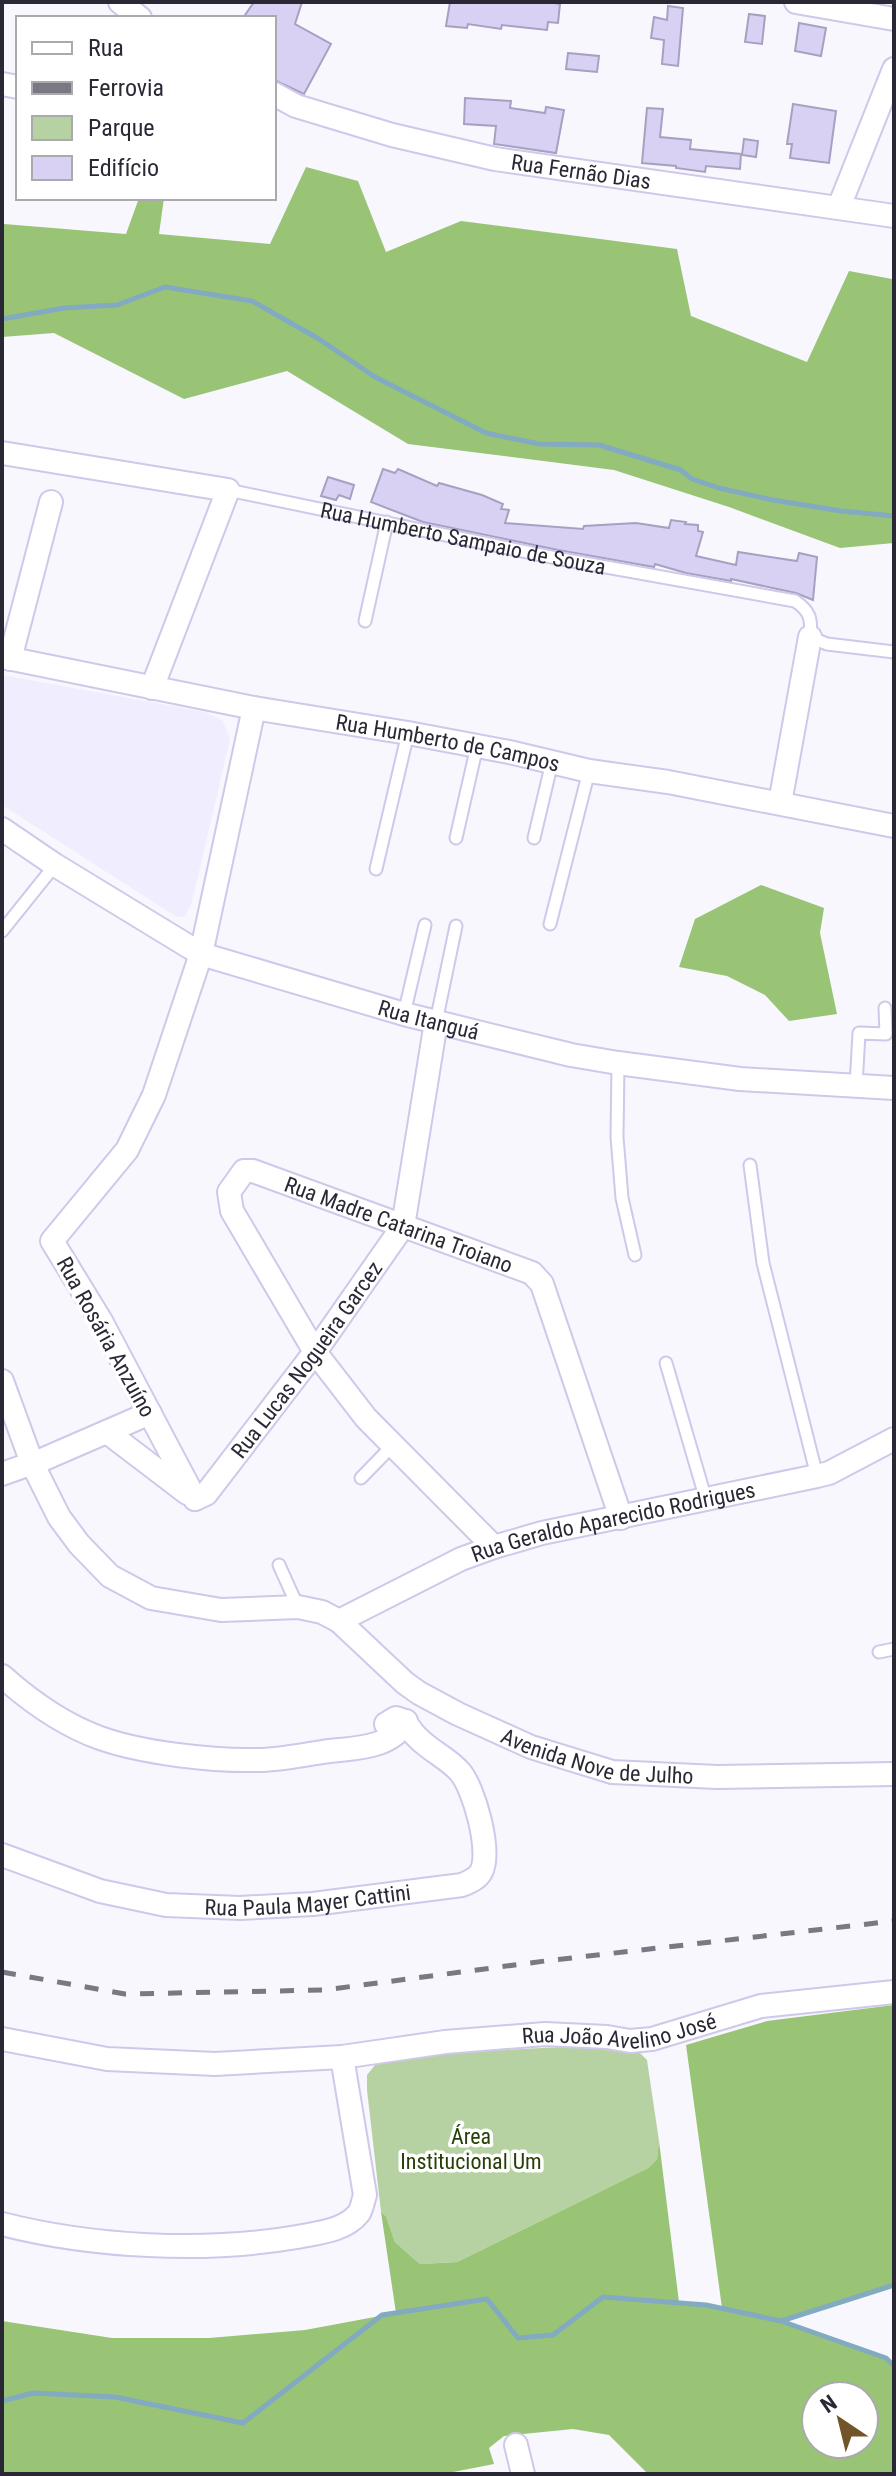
<svg xmlns="http://www.w3.org/2000/svg" width="896" height="2476" font-family="'Roboto Condensed',sans-serif">
  <style>
    .built { fill: #f0edfe }
    .green { fill: #b7d2a2 }
    .forest { fill: #99c475; fill-rule: evenodd }
    .lines { fill: none; stroke-linecap: round; stroke-linejoin: round }
    .stream { stroke: #82aac0; stroke-width: 5 }
    .building { fill: #d8d1f4; stroke: #a7a0c1; stroke-width: 2 }
    .lane-casing { stroke: #cfc8ea; stroke-width: 15 }
    .street-casing { stroke: #cfc8ea; stroke-width: 26 }
    .lane { stroke: #fff; stroke-width: 11 }
    .street { stroke: #fff; stroke-width: 22 }
    .rail { stroke: #7a7883; stroke-width: 5; stroke-dasharray: 14 14; stroke-linecap: butt }
    .labels { text-anchor: middle; dominant-baseline: central; stroke-width: 7; stroke-linejoin: round; paint-order: stroke }
    .street-label { font-size: 22px; fill: #2b2835; stroke: #fff }
    .park-label { font-size: 22px; fill: #264006; stroke: #fff }
  </style>
  <rect width="100%" height="100%" fill="#f8f7fe"/>
  <path class="built" d="M2 675 205 712 223 721 230 739 192 902 185 916 177 917 2 805Z"/>
  <path class="green" d="M617 2044 638 2051 647 2060 659 2141 657 2159 648 2168 457 2262 420 2264 395 2242 386 2216 381 2212 367 2090V2075L375 2065 391 2060 464 2052Z"/>
  <path class="forest" d="M306 167 358 181 386 252 461 221 677 249 691 316 807 362 849 271 892 279 894 295V543L840 548 729 507 614 470 408 444 287 371 184 399 54 333 2 337V222L4 224 126 234 139 198H164L159 234 270 244Z
    M761 885 824 908 820 933 837 1014 789 1021 765 995 727 976 679 967 695 919Z
    M894 2005V2285L782 2321 886 2358 894 2366V2474H648L609 2435 573 2429 504 2436 489 2448 494 2464 443 2474H2V2321L112 2338H209L305 2330 396 2313 381 2212 386 2216 395 2242 420 2264 457 2262 648 2168 657 2159 659 2141 679 2302 722 2308 686 2045 767 2021ZM816 2396H864V2444H816Z"/>
  <g class="lines">
    <path class="stream" d="M2 319 64 308 117 305 165 287 252 301 319 339 375 377 486 433 539 444 599 445 681 470 692 479 719 488 773 500 841 511 894 516
      M781 2321 894 2285
      M2 2401 33 2393 115 2397 243 2423 382 2315 487 2299 518 2338 553 2335 603 2297 706 2305 781 2321 886 2358 894 2366"/>
  </g>
  <path class="building" d="M254 2H302L295 24 331 44 304 94 274 80V18H243Z
    M450 2H548L560 4 558 23 548 22 547 30 502 25 501 29 468 24 467 28 446 26Z
    M668 6 683 8 678 66 662 64 664 40 651 38 654 17 667 20Z
    M749 14 765 16 762 44 745 42Z
    M799 23 826 28 821 56 795 51Z
    M568 53 599 56 597 72 566 69Z
    M465 98 511 101 510 108 545 113 546 107 564 110 556 153 494 144 496 126 464 124Z
    M793 104 836 111 829 163 790 158 792 144H787Z
    M647 108 663 109 660 137 691 140 690 149 741 154 740 169 706 166 705 172 676 168V166L642 163Z
    M744 139 758 141 756 157 742 155Z
    M383 469 395 473 398 469 437 486 439 483 482 495 503 504 501 509 509 510 505 523 583 529 584 526 636 523 669 528 671 520 686 522 685 524 698 525V531L703 532 696 556 736 565 738 552 797 561 799 553 817 557 813 600 796 593 731 579V581L686 573 655 564 654 567 558 550 423 522 371 502Z
    M328 477 354 485 350 499 339 495 336 500 321 496Z"/>
  <g class="lines">
    <g class="lane-casing">
      <g id="lane">
        <path id="s1" d="M228 490 556 558 795 601C810 611 812 619 810 637L827 644 894 652"/>
        <path d="M365 621 387 522"/>
        <path d="M456 838 477 746"/>
        <path d="M534 838 552 762"/>
        <path d="M376 869 408 733"/>
        <path d="M550 924 589 771"/>
        <path d="M2 931 55 865"/>
        <path d="M404 1014 425 925"/>
        <path d="M436 1022 456 926"/>
        <path d="M618 1063 617 1137 622 1198 635 1255"/>
        <path d="M856 1086 859 1033 886 1034 885 1008"/>
        <path d="M750 1165 763 1263 817 1476"/>
        <path d="M666 1363 706 1500"/>
        <path d="M361 1478 393 1445"/>
        <path d="M279 1565 298 1607"/>
        <path d="M879 1652 894 1649"/>
      </g>
    </g>
    <g class="street-casing">
      <g id="street">
        <path d="M120 2 140 18"/>
        <path d="M796 2 894 19"/>
        <path d="M2 84 18 87"/>
        <path id="s2" d="M274 94 296 106 392 135 495 159 894 216"/>
        <path d="M839 207 894 69"/>
        <path d="M2 453 228 490 152 688"/>
        <path id="s3" d="M2 657 254 708 408 733 509 752 589 771 668 782 894 826"/>
        <path d="M10 659 51 502"/>
        <path d="M780 803 810 637"/>
        <path id="s4" d="M2 829 55 865 201 954 404 1014 571 1055 618 1063 740 1079 894 1088"/>
        <path id="s5" d="M2 1381 32 1463 59 1517 79 1544 110 1576 151 1598 221 1610 298 1607 322 1612 339 1621 405 1683 419 1693 458 1714 531 1747 612 1772 717 1777 894 1774"/>
        <path d="M107 1432 187 1493"/>
        <path d="M2 1474 44 1459 150 1413"/>
        <path d="M195 1499 101 1321 52 1241 127 1150 154 1095 201 954 254 708"/>
        <path id="s6" d="M195 1499 206 1494 315 1352 403 1226 436 1022"/>
        <path id="s7" d="M494 1547 366 1418 315 1352 232 1211 229 1192 244 1171H253L532 1273 542 1284 621 1518"/>
        <path id="s8" d="M339 1621 461 1559 494 1547 542 1533 817 1476 829 1473 894 1439"/>
        <path d="M2 1676C30 1701 64 1725 100 1738 142 1753 212 1761 257 1760 281 1760 306 1754 330 1751 356 1748 392 1748 406 1721"/>
        <path id="s9" d="M2 1855 100 1891 166 1905 240 1908 313 1904 462 1885C469 1882 477 1879 481 1872 492 1852 474 1788 460 1772 448 1758 430 1751 417 1737 408 1729 408 1720 396 1718L386 1724"/>
        <path id="s10" d="M2 2039 107 2059 215 2064 342 2057 445 2042 545 2034 607 2037 630 2041 652 2039 761 2006 894 1992"/>
        <path d="M2 2224C92 2247 205 2253 297 2237 317 2233 345 2231 359 2213 362 2208 363 2201 365 2195L342 2057"/>
        <path d="M516 2445 523 2474"/>
      </g>
    </g>
    <use href="#lane" class="lane"/>
    <use href="#street" class="street"/>
    <path class="rail" d="M2 1972 125 1994 324 1990 545 1961 894 1921"/>
  </g>
  <g class="labels">
    <g class="street-label">
      <text stroke="none"><textPath href="#s2" startOffset="318">Rua Fernão Dias</textPath></text>
      <text stroke="none"><textPath href="#s1" startOffset="240">Rua Humberto Sampaio de Souza</textPath></text>
      <text stroke="none"><textPath href="#s3" startOffset="454">Rua Humberto de Campos</textPath></text>
      <text stroke="none"><textPath href="#s4" startOffset="472">Rua Itanguá</textPath></text>
      <text stroke="none"><textPath href="#s7" startOffset="638">Rua Madre Catarina Troiano</textPath></text>
      <text transform="translate(106 1337) rotate(61)">Rua Rosária Anzuíno</text>
      <text stroke="none"><textPath href="#s6" startOffset="180">Rua Lucas Nogueira Garcez</textPath></text>
      <text stroke="none"><textPath href="#s8" startOffset="294">Rua Geraldo Aparecido Rodrigues</textPath></text>
      <text stroke="none"><textPath href="#s5" startOffset="764">Avenida Nove de Julho</textPath></text>
      <text stroke="none"><textPath href="#s9" startOffset="314">Rua Paula Mayer Cattini</textPath></text>
      <text stroke="none"><textPath href="#s10" startOffset="622">Rua João Avelino José</textPath></text>
    </g>
    <g class="park-label">
      <text x="471" y="2136">Área<tspan x="471" dy="25">Institucional Um</tspan></text>
    </g>
  </g>
  <rect width="896" height="2476" fill="none" stroke="#2b2835" stroke-width="8"/>
  <rect x="16" y="16" width="260" height="184" fill="#ffffff" stroke="#aaa9ae" stroke-width="2"/>
  <rect x="32" y="42" width="40" height="12" fill="#ffffff" stroke="#aaa9ae" stroke-width="2"/>
  <text x="88" y="56" font-size="24" fill="#2b2835">Rua</text>
  <rect x="32" y="82" width="40" height="12" fill="#7a7883" stroke="#aaa9ae" stroke-width="2"/>
  <text x="88" y="96" font-size="24" fill="#2b2835">Ferrovia</text>
  <rect x="32" y="116" width="40" height="24" fill="#b7d2a2" stroke="#aaa9ae" stroke-width="2"/>
  <text x="88" y="136" font-size="24" fill="#2b2835">Parque</text>
  <rect x="32" y="156" width="40" height="24" fill="#d8d1f4" stroke="#aaa9ae" stroke-width="2"/>
  <text x="88" y="176" font-size="24" fill="#2b2835">Edifício</text>
  <g transform="translate(840 2420) rotate(325)"><circle r="38" fill="#ffffff" stroke="#aaa9ae" stroke-width="2"/>
  <path d="M0-6L14 30L0 20L-14 30Z" fill="#735429"/>
  <text y="-12" font-size="22" font-weight="bold" text-anchor="middle" fill="#2b2835">N</text>
  </g>
</svg>
